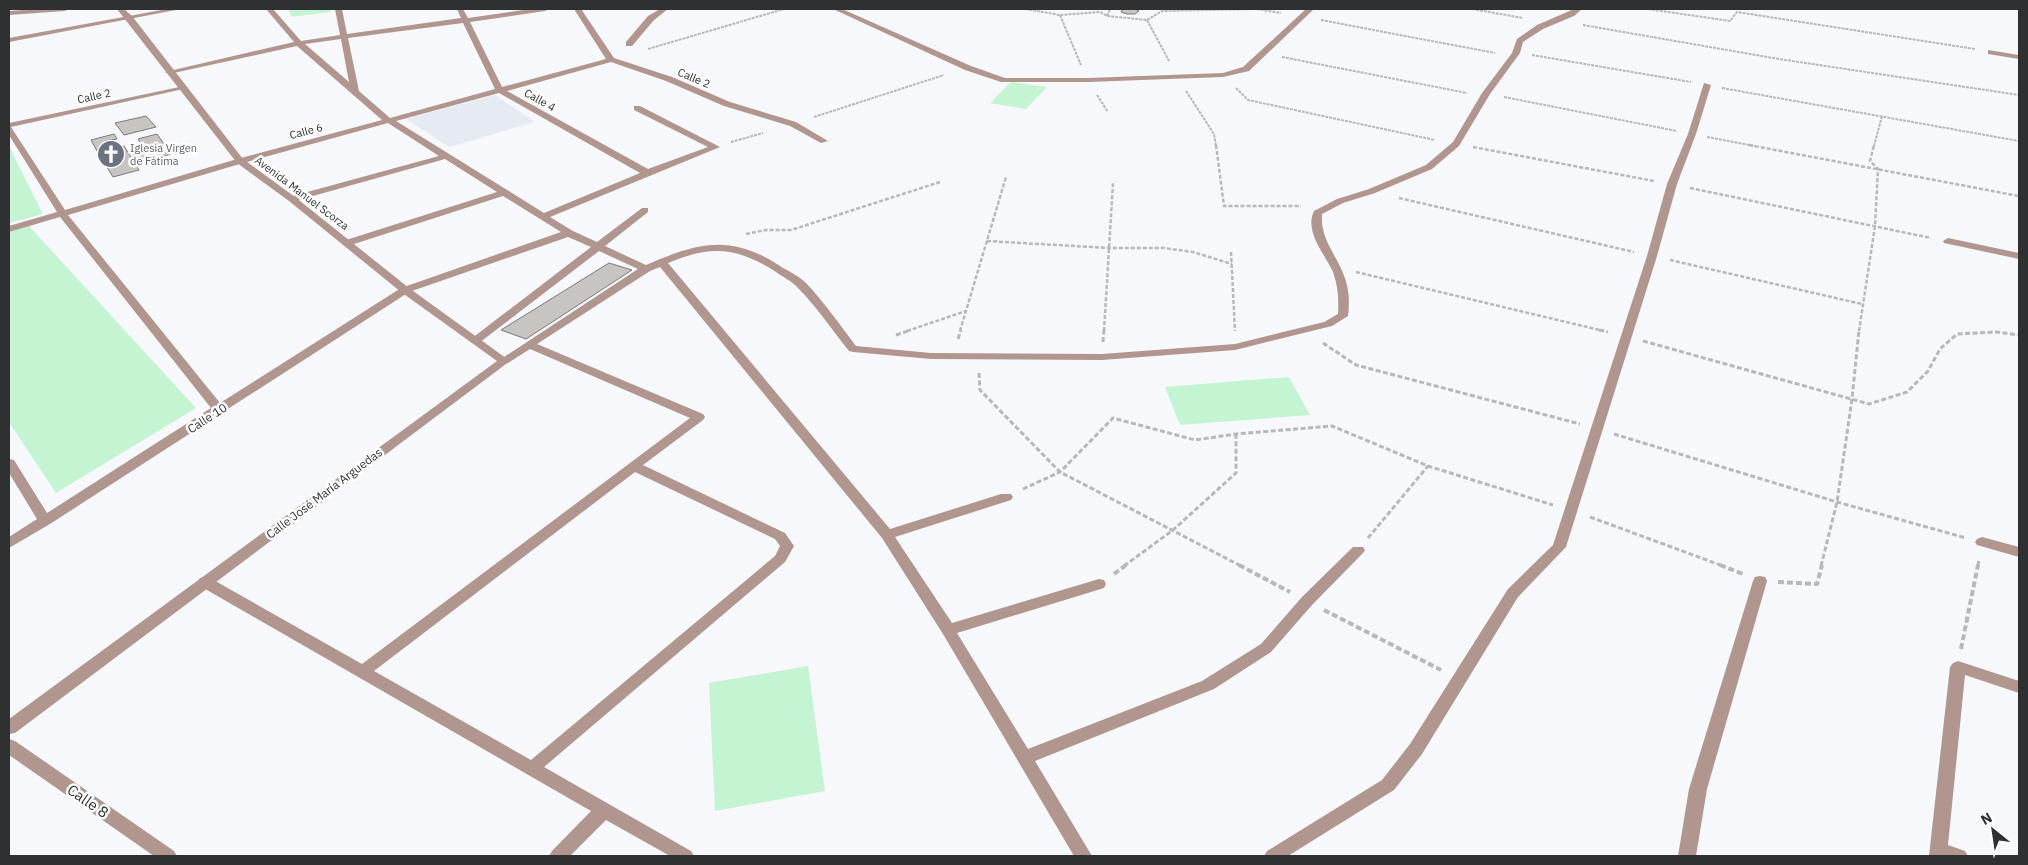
<svg xmlns="http://www.w3.org/2000/svg" width="2028" height="865" font-family="'IBM Plex Sans',sans-serif">
  <style>
    .built { fill: #e5eaf3 }
    .green { fill: #c5f4d3 }
    .building { fill: #c7c4c2; stroke: #7b7977 }
    .lines { fill: none; stroke-linecap: round; stroke-linejoin: round }
    .path-far3 { stroke: #b7b8bb; stroke-width: 2; stroke-dasharray: 3 1; stroke-linecap: butt }
    .path-far2 { stroke: #b7b8bb; stroke-width: 2.5; stroke-dasharray: 4 2; stroke-linecap: butt }
    .path-far1 { stroke: #b7b8bb; stroke-width: 3; stroke-dasharray: 5 2.5; stroke-linecap: butt }
    .path { stroke: #b7b8bb; stroke-width: 4; stroke-dasharray: 6 3; stroke-linecap: butt }
    .minor { fill: #b0968f; fill-rule: evenodd }
    .tertiary { fill: #b0968f; fill-rule: evenodd }
    .labels { text-anchor: middle; dominant-baseline: central; stroke-width: 5; stroke-linejoin: round; paint-order: stroke }
    .far-street-label { font-size: 11px; fill: #2f3031; stroke: #fff }
    .far-worship-label { font-size: 11px; fill: #5b616d; stroke: #fff; text-anchor: start }
    .street-label { font-size: 12px; fill: #2f3031; stroke: #fff }
    .near-street-label { font-size: 15px; fill: #2f3031; stroke: #fff }
  </style>
  <rect width="100%" height="100%" fill="#f7f8fb"/>
  <path class="built" d="M495 95 535 122 449 147 406 119Z"/>
  <path class="green" d="M289 9H330L331 12 291 17Z
    M1011 82 1047 87 1026 109 990 103Z
    M9 146 43 214 9 223Z
    M29 226 196 408 56 493 9 422V232Z
    M1289 377 1310 415 1180 425 1165 387Z
    M808 666 825 791 715 811 709 683Z"/>
  <path class="building" d="M1123 9H1135L1139 11 1135 14H1127L1121 12Z
    M146 116 156 127 124 135 115 123Z
    M114 134 117 139 105 141 109 148 97 151 91 140Z
    M157 134 171 154 154 159 152 156 140 159 135 151 144 149 138 139Z
    M124 146 139 170 113 177 98 152Z
    M609 263 632 270 526 339 501 330Z"/>
  <g class="lines">
    <path class="path-far3" d="M1025 9 1060 15 1100 12 1107 16 1147 20 1162 11 1257 9 1281 13
      M1472 9 1523 18
      M1648 9 1730 21 1737 12 1975 49
      M1060 15 1081 65
      M1107 16 1110 9
      M1147 20 1169 61
      M1321 20 1495 53
      M1583 25 1779 59 2019 95
      M648 49 784 9
      M1532 55 1691 82
      M1282 57 1467 93
      M1236 88 1248 100 1435 140
      M1722 88 2019 141
      M1186 91 1214 134 1216 146
      M1097 95 1108 112
      M1504 97 1677 131
      M814 117 944 75
      M1707 137 1755 146
      M731 142 763 133
      M1874 146 1882 116"/>
    <path class="path-far2" d="M1216 145 1224 206H1301
      M1749 145 2019 196
      M1473 147 1654 181
      M1690 188 1931 238
      M1399 198 1634 252
      M746 234 766 230H791L940 182
      M987 241 1109 248H1164L1193 252 1232 264
      M1231 252 1235 331
      M1670 260 1862 304
      M1356 272 1604 331
      M907 331 966 311
      M960 331 1006 177
      M1104 331 1113 183
      M1859 331 1875 226 1878 169 1870 161 1874 145"/>
    <path class="path-far1" d="M1599 330 1608 332
      M896 335 911 330
      M958 339 961 330
      M1643 341 1869 404 1907 392 1928 371 1940 349 1957 334 1997 332 2019 335
      M1103 342 1104 330
      M1323 343 1356 365 1580 424
      M979 373 980 390 1060 472 1241 566
      M1614 434 1837 502 1966 538
      M1023 489 1060 472 1113 418 1195 440 1236 434 1332 426 1428 466 1553 505
      M1590 517 1723 566
      M1368 538 1428 466
      M1124 566 1173 530 1236 473V434
      M1821 566 1837 502 1852 399 1859 330
      M1978 566 1979 559"/>
    <path class="path" d="M1239 565 1290 592
      M1720 565 1743 574
      M1114 574 1126 565
      M1778 582 1817 584 1822 565
      M1324 610 1441 670
      M1961 649 1978 565"/>
    <path class="minor" d="M39 9H69L65 11 9 15V11Z
      M167 9H181L9 42V38Z
      M266 9H273L301 41 340 35 335 9H342L347 34 461 18 457 9H463L468 18 531 9H548L545 11 470 22 502 87 606 59 574 9H581L614 58 672 77 730 102 796 122 828 141 821 143 790 126 724 106 666 81 611 62 507 91 648 169 708 147 634 110V106H640L720 147 550 217 573 231 597 242 642 208H648V212L605 246 646 265C697 243 730 233 780 266 788 271 799 276 806 283 824 302 840 325 856 346L931 353 1102 354 1235 344 1324 322 1338 314C1339 300 1338 286 1333 272 1325 254 1304 232 1314 211L1337 199 1369 189 1426 165 1453 142 1482 93 1512 53 1517 39 1537 25 1574 9H1582L1574 16 1543 29 1523 42 1520 53 1490 94 1459 146 1432 169 1375 193 1343 203 1322 214C1320 238 1335 253 1343 273 1349 287 1350 301 1348 316L1332 326 1235 350 1102 360 931 359 853 352 849 351C832 330 817 307 798 288 793 282 783 277 776 272 737 247 711 245 668 263L890 529 1001 494H1011L1013 497 1011 500 895 537 952 623 1099 579 1104 580 1106 584 1104 588 957 633 1028 749 1202 681 1261 644 1302 597 1353 547H1363L1365 550 1363 553 1312 605 1271 652 1214 689 1035 761 1092 856H1074L943 634 882 538 660 267 650 271 537 344 703 414 705 417 703 420 643 465 785 533 794 546 785 562 544 767 691 851 694 856H670L606 820 570 856H549L552 851 591 811 200 586 198 582 200 578H210L362 664 690 418 530 349 508 363 504 364 498 361 638 269 599 251 479 343 475 344 469 341 471 339 591 247 568 237 409 292 50 524 9 548V537L37 519 9 473V459L14 460 47 513 211 408 60 217 9 232V226L57 212 9 135V123L184 86 188 88 11 127 65 210 237 159 382 120 297 46 169 74 165 72 294 42ZM463 23 495 89 390 118 359 91 348 38ZM341 39 349 82 305 44ZM499 93 640 173 544 213 396 121ZM388 123 439 156 289 197V201H295L445 159 497 192 343 241V245H351L503 196 561 232 401 288 220 403 68 215 243 163ZM635 472 775 539 780 546 775 556 531 760 374 671Z
      M660 9H668L654 20 632 46H626V42L648 16Z
      M833 9H842L971 66 1005 78H1088L1223 73 1243 67 1306 9H1314L1249 71 1223 77 1088 82H1001L965 70Z
      M1988 50 2019 55V59L1988 54Z
      M1704 83 1711 85 1696 134 1677 184 1657 256 1566 547 1518 597 1422 754 1394 790 1288 856H1264L1267 851 1382 780 1410 744 1508 589 1553 545 1647 256 1667 184 1688 134Z
      M1948 238 2019 253V259L1944 243 1943 241Z
      M1982 537 2019 547V557L1977 545 1975 542 1977 539Z
      M1760 576 1765 577 1767 581 1707 789 1696 856H1678L1689 789 1753 581 1755 577Z
      M1958 661 2019 681V693L1965 675 1948 845 1965 851 1968 856H1929L1950 667 1953 663Z
      M9 739 15 741 174 851 177 856H154L9 755Z"/>
    <path class="tertiary" d="M117 9H124L132 16 243 159 295 197 409 288 510 361 15 733 9 734V719L497 361 401 292 289 201 237 163Z"/>
  </g>
  <defs>
    <g id="church-disc" transform="scale(1.4375)"><circle r="9.5" fill="#6b7280" stroke="#fff"/><path d="M-1.2-6h2.4v3.5h3.3v2.4h-3.3V6h-2.4V-.1h-3.3v-2.4h3.3Z" fill="#fff"/></g>
  </defs>
  <g fill-rule="evenodd">
    <use href="#church-disc" x="111" y="154"/>
  </g>
  <g class="labels">
    <g class="far-street-label">
      <text transform="translate(694 78) rotate(23)">Calle 2</text>
      <text transform="translate(94 96) rotate(-12)">Calle 2</text>
      <text transform="translate(540 100) rotate(29)">Calle 4</text>
      <text transform="translate(306 131) rotate(-15)">Calle 6</text>
      <text transform="translate(302 193) rotate(37)">Avenida Manuel Scorza</text>
    </g>
    <g class="far-worship-label">
      <text x="130" y="148">Iglesia Virgen<tspan x="130" dy="13">de Fátima</tspan></text>
    </g>
    <g class="street-label">
      <text transform="translate(207 418) rotate(-33)">Calle 10</text>
      <text transform="translate(324 493) rotate(-37)">Calle José María Arguedas</text>
    </g>
    <g class="near-street-label">
      <text transform="translate(88 801) rotate(35)">Calle 8</text>
    </g>
  </g>
  <rect width="2028" height="865" fill="none" stroke="#2f3031" stroke-width="20"/>
  <g transform="translate(1993 830) rotate(330)" stroke="#ffffff" stroke-width="4" paint-order="stroke">
  <path d="M0-4L9 19L0 12L-9 19Z" fill="#2f3031"/>
  <text y="-8" font-size="14" font-weight="bold" text-anchor="middle" fill="#2f3031">N</text>
  </g>
</svg>
